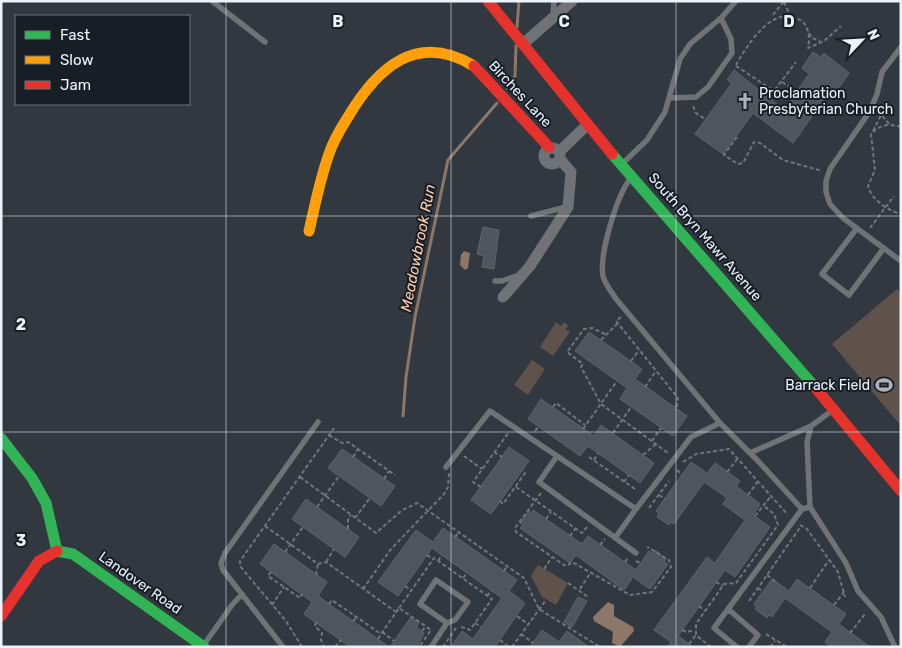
<svg xmlns="http://www.w3.org/2000/svg" width="902" height="648" font-family="Rubik,sans-serif">
  <style>
    .green { fill: #5f524a }
    .water { fill: #8d7768 }
    .lines { fill: none; stroke-linecap: round; stroke-linejoin: round }
    .stream { stroke: #8d7768; stroke-width: 3 }
    .building { fill: #4e555c; stroke: #5e656b }
    .path { stroke: #72757a; stroke-width: 2; stroke-dasharray: 4 2.5; stroke-linecap: butt }
    .lane { stroke: #6f7376; stroke-width: 5.5 }
    .street { stroke: #6f7376; stroke-width: 11 }
    .fast { stroke: #30b455; stroke-width: 11 }
    .slow { stroke: #ff9f0a; stroke-width: 11 }
    .jam { stroke: #e5322d; stroke-width: 11 }
    .grid { fill: none; stroke: #ebf3fd; stroke-width: 1; stroke-opacity: 0.55 }
    .labels { text-anchor: middle; dominant-baseline: central; stroke-width: 4; stroke-linejoin: round; paint-order: stroke }
    .poi-label { font-size: 14px; fill: #ebf3fd; stroke: #181e25; text-anchor: start }
    .street-label { font-size: 14px; fill: #ebf3fd; stroke: #181e25 }
    .water-label { font-size: 15px; font-style: italic; fill: #fecdad; stroke: #181e25 }
    .grid-label { font-size: 16px; text-anchor: middle; font-weight: bold; fill: #ebf3fd; stroke: #181e25; stroke-width: 4; stroke-linejoin: round; paint-order: stroke }
  </style>
  <rect width="100%" height="100%" fill="#313840"/>
  <path class="green" d="M897 289 901 293V426L832 344Z
    M556 322 561 326 564 322 568 325 566 330 570 332 553 356 540 347Z
    M532 360 545 369 528 395 514 385Z
    M538 565 568 583 556 605 542 597 531 576Z"/>
  <path class="water" d="M464 251 470 253 468 268 465 270 460 265 461 255Z
    M608 602 614 605V616L633 627 634 631 620 647 612 643 613 632 594 621 593 617Z"/>
  <g class="lines">
    <path class="stream" d="M517 27 519 1
      M507 88 515 76 516 46
      M403 416 406 377 415 317 448 160 497 103"/>
  </g>
  <path class="building" d="M813 52 821 57 824 53 849 73 834 95 829 92 793 143 753 113 723 154 695 134 732 83 727 80 734 70 784 110 809 74 802 68Z
    M483 227 499 230 494 269 482 267 484 256 477 254Z
    M589 332 642 369 635 379 687 416 673 436 620 399 627 388 575 351Z
    M541 399 594 436 601 425 654 463 640 483 588 446 580 456 528 419Z
    M509 447 529 461 491 514 471 500Z
    M342 449 395 486 381 506 328 468Z
    M691 462 707 473 715 463 740 481 736 486 760 504 753 515 770 527 735 577 725 570 678 636 693 647H668L671 642 654 630 707 557 715 563 745 520 723 504 727 498 704 482 674 524 671 522 669 525 657 517 659 513 656 511Z
    M306 499 359 537 345 557 292 519Z
    M533 510 582 544 588 536 636 570 649 551 652 553 655 550 666 559 664 562 668 564 650 589 633 577 624 590 576 555 570 563 520 528 523 525 520 523 529 511 531 513Z
    M443 528 517 580 509 591 525 603 495 647H451L462 631 473 639 502 598 432 548 398 596 378 582 416 530 433 542Z
    M274 544 327 582 318 596 389 647H350L304 614 312 602 260 564Z
    M772 579 789 591 797 579 846 614 839 624 870 647H831L825 642 832 632 785 598 772 617 769 615 767 618 755 609 757 606 754 604Z
    M578 597 587 601 572 627 564 622Z
    M411 617 419 623 416 627 424 633 417 647H390Z
    M542 630 559 642 567 631 589 647H530Z"/>
  <g class="lines">
    <path class="path" d="M784 2 789 13
      M773 15 784 1
      M809 33 812 38 820 41
      M736 65C747 45 775 0 803 22 809 28 810 39 808 48L824 41 841 26
      M736 66 774 91
      M782 82 790 87
      M771 95 796 62
      M693 106 696 113 705 119
      M878 111 889 124
      M901 127C889 123 879 125 871 134L875 170 868 186C871 199 888 211 901 214
      M873 131 881 115
      M737 137 724 155 738 164 743 163 754 142 760 143 783 160 822 171
      M870 228 894 196
      M621 317 616 321 678 398 676 409
      M605 334 592 328 584 329 567 352 583 364 581 367 601 404 668 453
      M601 340 618 323
      M631 361 639 350
      M645 387 656 371
      M553 407 556 403 585 425
      M583 429 617 381
      M535 431 539 426
      M613 433 631 407
      M329 435 342 443 348 442 395 475
      M652 441 661 428
      M494 452 502 457
      M643 455 656 444
      M464 456 482 469
      M353 457 358 449
      M589 457 635 489
      M594 460 598 453
      M683 462 696 454 729 449 788 515
      M677 470 682 475
      M727 472 738 458
      M300 477 376 533 401 511 417 503 524 578 539 609 600 647
      M384 479 389 471
      M624 482 629 475
      M481 487 473 482 509 432
      M516 487 582 533 587 527
      M541 493 515 528 516 532 564 565 567 566 572 562 630 595 652 592 671 567 669 560 647 547
      M659 495 665 499
      M748 495 758 481
      M500 501 503 504 525 473 522 471
      M317 507 339 476
      M649 508 669 481
      M755 516 771 496
      M355 518 370 498
      M546 519 551 512
      M800 525 807 529 838 572 845 597
      M265 526 318 564 326 562 396 612
      M348 529V520L351 515
      M570 536 575 529
      M455 537 459 532
      M600 545 605 539
      M285 552 303 527
      M427 555 433 559
      M438 561 442 555
      M636 561 640 563
      M326 562 334 549
      M625 562 628 558
      M544 569 552 557
      M504 571 507 566
      M271 572 268 576 300 598 302 594
      M316 575 318 564
      M767 575 777 583
      M463 578 467 573
      M716 582 723 586
      M568 583 588 597
      M405 586 411 590
      M758 588 763 592
      M810 588 829 560
      M363 589 391 549 444 494 448 487 449 473
      M580 589 591 572
      M487 596 492 590
      M749 601 801 526
      M329 604 332 600 381 634 399 608 431 630 419 647
      M272 605 284 587
      M834 605 844 592
      M699 606 705 611
      M399 608 434 558 492 599 470 630 459 626
      M517 616 528 624
      M353 621 357 617
      M316 622 315 626 322 633 321 640 324 647
      M475 623 481 627
      M682 630 687 632 694 630
      M422 631 426 626
      M382 632 394 641
      M850 633 866 613
      M521 634 533 643
      M766 634 787 647
      M378 639 381 634
      M500 640 509 647
      M689 644 696 635
      M302 647 286 621 240 566V561L334 428
      M335 647 341 640
      M443 647 456 628
      M512 647 546 600
      M711 647 696 635V624L724 584 736 583 778 525 774 514 764 506
      M770 647 775 641
      M788 647H789"/>
    <path class="lane" d="M212 1 265 42
      M553 17 554 1
      M901 47 882 72 877 94 870 111 830 169 826 181V192L830 204 843 218 901 261
      M670 98 696 97 708 87 732 53 731 39 721 18
      M623 163 647 140 665 112 680 59 690 44 721 18 736 1
      M631 178C617 194 599 255 603 276 605 284 612 293 617 300L720 423 759 462 802 509 810 507 807 442 811 426 833 410
      M531 216 566 207
      M857 228 822 274 849 295 884 248
      M495 281H502L519 275
      M750 453 811 426
      M557 456 539 482 636 553
      M446 467 490 411 636 509 691 437 720 423
      M810 507 846 563 858 591 881 617 895 647
      M615 538 636 509
      M728 609 758 635 749 647
      M203 646 232 605 242 594
      M283 647 223 570 221 563 225 553 318 422
      M431 647 447 623 455 620 468 602 436 580 420 604 447 623
      M737 647 714 628 802 509"/>
    <path class="street" d="M523 44 572 1
      M544 156a8 8 0 1 1 16 0a8 8 0 1 1-16 0Z
      M559 152 587 125
      M503 297 530 266 568 207 571 172 560 159"/>
    <path class="fast" d="M612 154 814 386
      M1 438 32 478 46 503 57 551
      M57 551 73 554 204 647"/>
    <path class="slow" d="M309 231C315 205 320 179 329 154 333 141 341 128 348 117 377 68 417 31 474 66"/>
    <path class="jam" d="M488 1 612 154
      M474 66 549 147
      M814 386 901 491
      M1 616 39 561 57 551"/>
  </g>
  <path class="grid" d="M226 1V647M451 1V647M676 1V647M1 216H901M1 432H901"/>
  <defs>
    <g id="church-bare" transform="scale(1.35)"><path d="M-1.2-6h2.4v3.5h3.3v2.4h-3.3V6h-2.4V-.1h-3.3v-2.4h3.3Z" fill="#aab2bb" stroke="#181e25" stroke-width="2.5" paint-order="stroke"/></g>
    <g id="stadium-bare" transform="scale(1.35)"><path d="M0-5a6.5 5 0 1 0 0 10a6.5 5 0 1 0 0-10ZM-3.5-1.8h7v3.6h-7Z" fill="#aab2bb" stroke="#181e25" stroke-width="2.5" paint-order="stroke"/></g>
  </defs>
  <g fill-rule="evenodd">
    <use href="#church-bare" x="745" y="101"/>
    <use href="#stadium-bare" x="884" y="385"/>
  </g>
  <g class="labels">
    <g class="poi-label">
      <text x="759" y="93">Proclamation<tspan x="759" dy="16">Presbyterian Church</tspan></text>
      <text x="870" y="385" text-anchor="end">Barrack Field</text>
    </g>
    <g class="street-label">
      <text transform="translate(520 94) rotate(47)">Birches Lane</text>
      <text transform="translate(705 237) rotate(49)">South Bryn Mawr Avenue</text>
      <text transform="translate(140 583) rotate(35)">Landover Road</text>
    </g>
    <g class="water-label">
      <text transform="translate(418 248) rotate(-79)">Meadowbrook Run</text>
    </g>
  </g>
  <g class="grid-label">
    <text x="338" y="27">B</text>
    <text x="564" y="27">C</text>
    <text x="789" y="27">D</text>
    <text x="21" y="330">2</text>
    <text x="21" y="546">3</text>
  </g>
  <rect width="902" height="648" fill="none" stroke="#ebf3fd" stroke-width="5"/>
  <rect x="15" y="15" width="175" height="90" fill="#181e25" stroke="#6c737b"/>
  <rect x="25" y="31" width="25" height="8" fill="#30b455" stroke="#6c737b"/>
  <text x="60" y="40" font-size="15" fill="#ebf3fd">Fast</text>
  <rect x="25" y="56" width="25" height="8" fill="#ff9f0a" stroke="#6c737b"/>
  <text x="60" y="65" font-size="15" fill="#ebf3fd">Slow</text>
  <rect x="25" y="81" width="25" height="8" fill="#e5322d" stroke="#6c737b"/>
  <text x="60" y="90" font-size="15" fill="#ebf3fd">Jam</text>
  <g transform="translate(862 40) rotate(65)" stroke="#181e25" stroke-width="4" paint-order="stroke">
  <path d="M0-4L9 19L0 12L-9 19Z" fill="#ebf3fd"/>
  <text y="-8" font-size="14" font-weight="bold" text-anchor="middle" fill="#ebf3fd">N</text>
  </g>
</svg>
